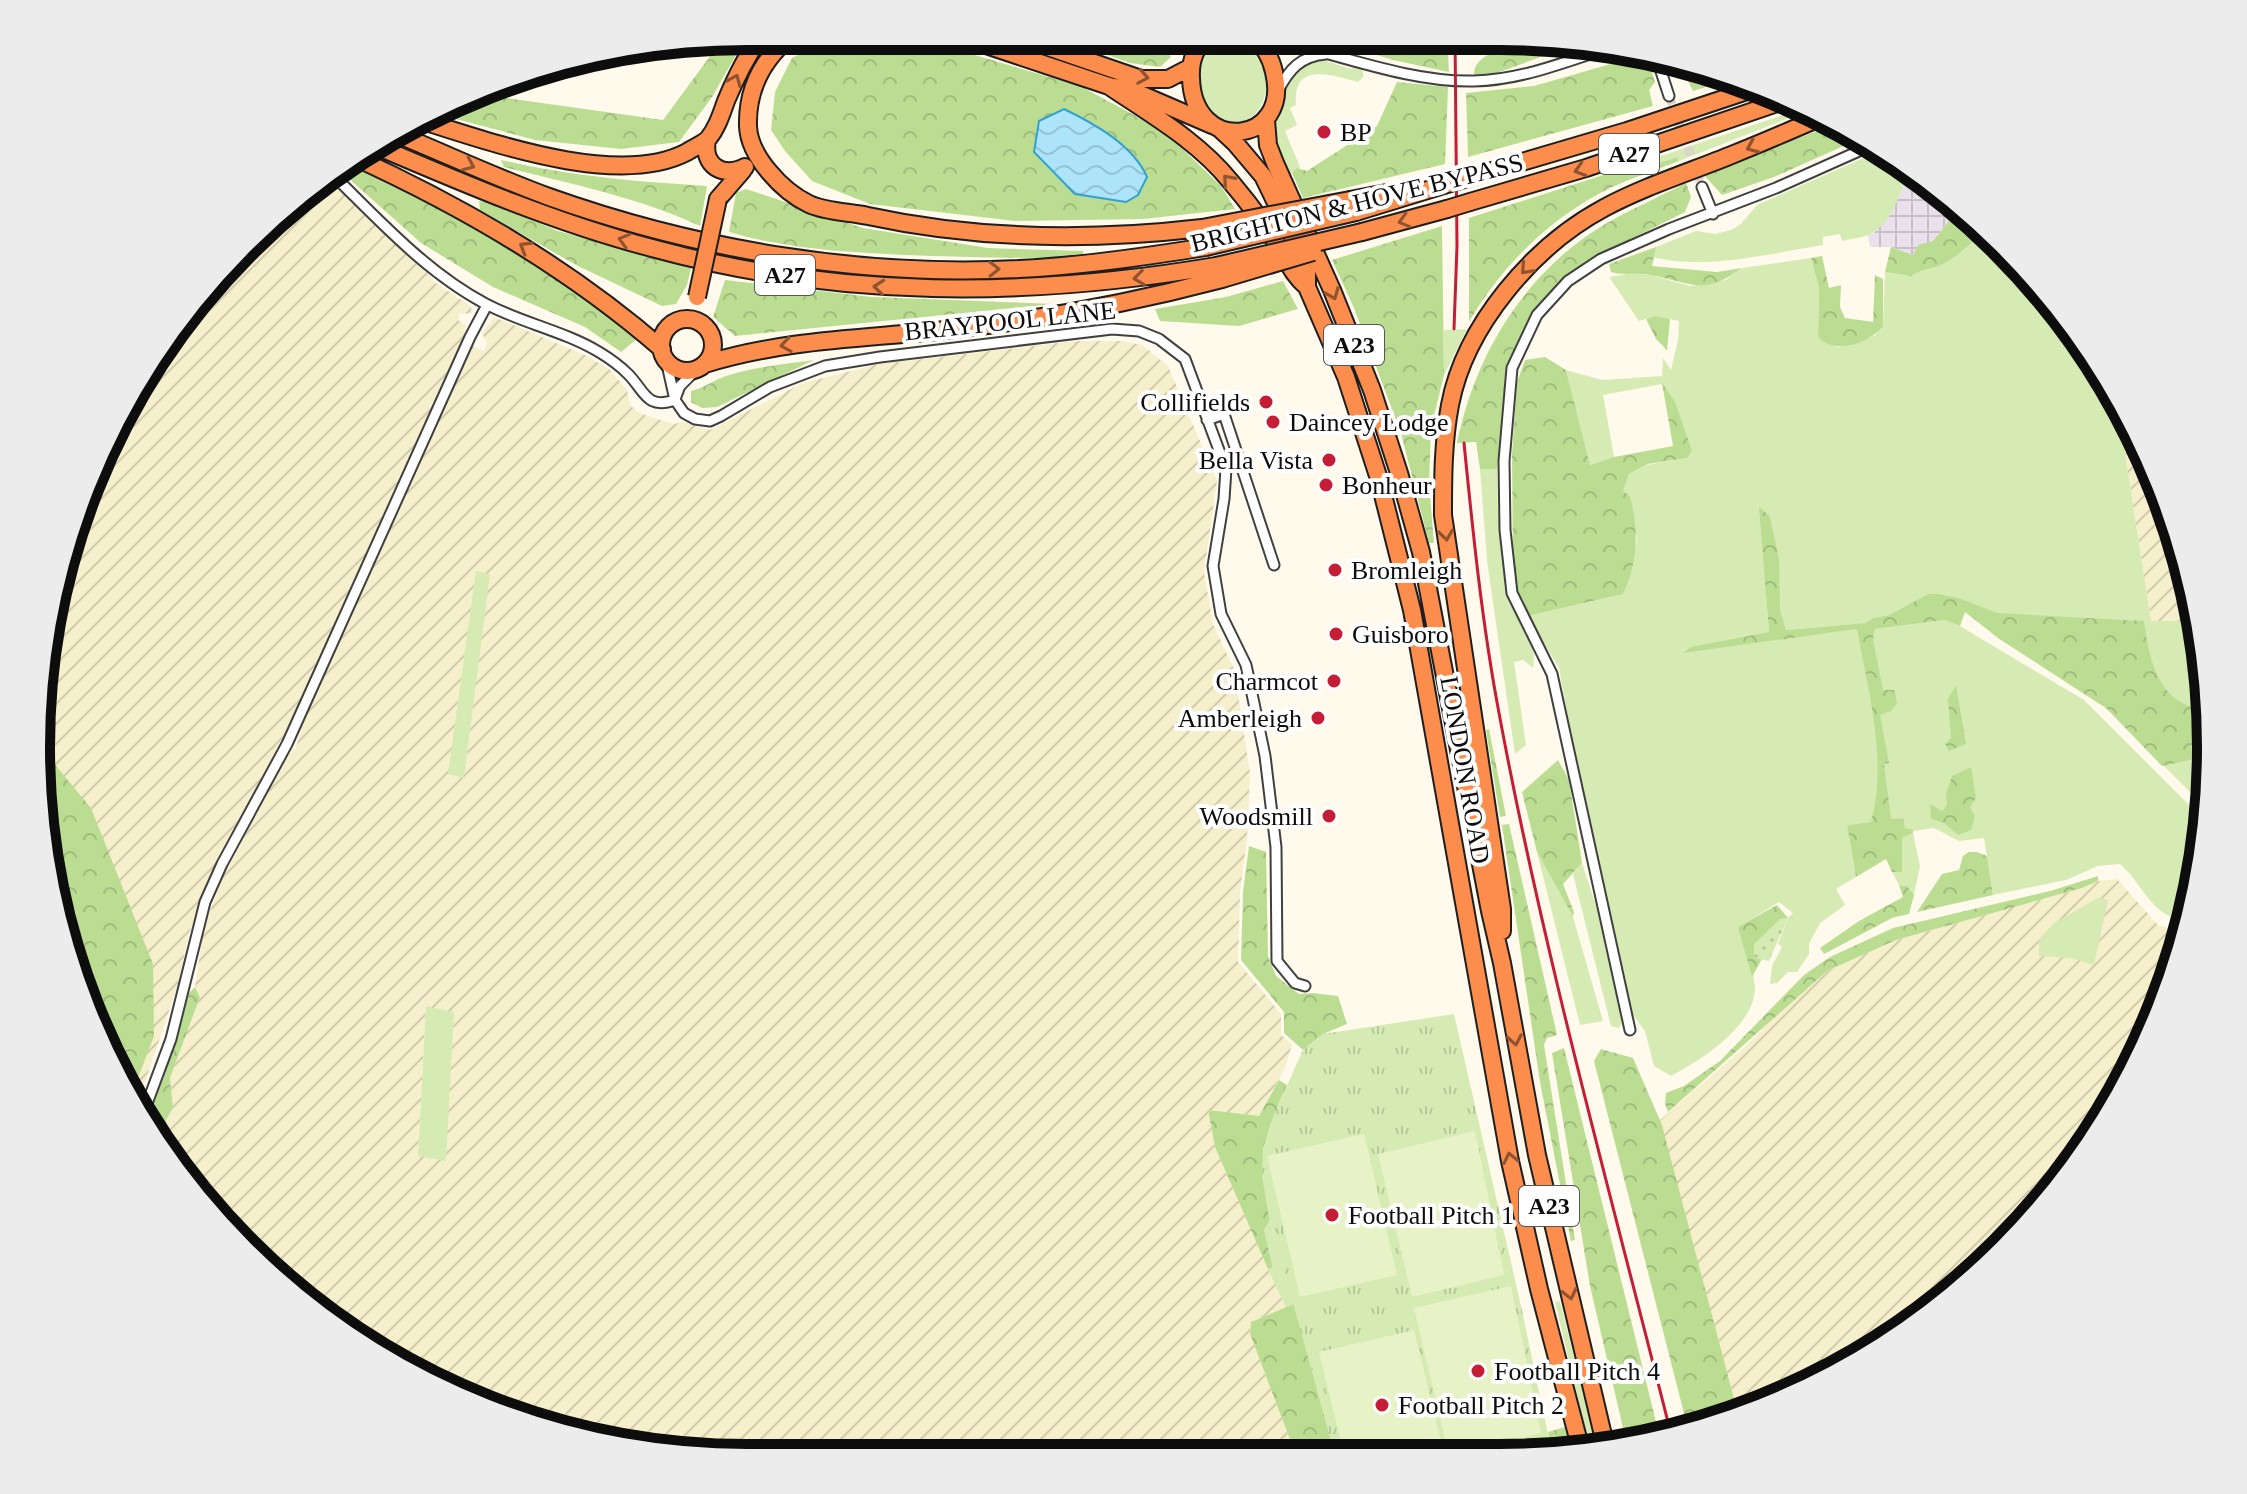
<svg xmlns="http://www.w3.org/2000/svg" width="2247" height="1494" font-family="Georgia,serif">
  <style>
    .industrial { fill: url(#industrial-grid) }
    .farmland { fill: url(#farmland-furrows); fill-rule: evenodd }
    .grass { fill: #d6ebb4 }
    .forest { fill: url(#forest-crowns) }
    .park { fill: url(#park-tufts) }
    .garden { fill: url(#garden-dots) }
    .pitch { fill: #e7f2c6 }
    .water { fill: url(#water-waves); stroke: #31a2d4; stroke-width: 2 }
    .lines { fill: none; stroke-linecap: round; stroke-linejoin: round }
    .street-tunnel { stroke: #dbd6cb; stroke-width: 9; stroke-dasharray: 9 4.5; stroke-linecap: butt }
    .street-casing { stroke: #404040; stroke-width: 13 }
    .highway-casing { stroke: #1e1e1e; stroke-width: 20 }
    .street { stroke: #fff; stroke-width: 9 }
    .highway { stroke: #fc8d4d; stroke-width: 16 }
    .rail { stroke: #c41d35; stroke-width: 3 }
    .highway-bridge-casing { stroke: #1e1e1e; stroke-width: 20; stroke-linecap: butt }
    .highway-bridge { stroke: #fc8d4d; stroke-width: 16 }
    .oneway { stroke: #905330 }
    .poi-dot { fill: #c41d35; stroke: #fff; stroke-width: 3 }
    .labels { text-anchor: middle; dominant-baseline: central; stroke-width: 8; stroke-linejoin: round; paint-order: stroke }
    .shield { fill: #fff; stroke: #565656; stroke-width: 2 }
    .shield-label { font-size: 24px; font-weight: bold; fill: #0d0d0d }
    .poi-label { font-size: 26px; fill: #0d0d0d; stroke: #fff; text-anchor: start }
    .street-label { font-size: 26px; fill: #0d0d0d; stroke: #fff }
    .rim { fill: none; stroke: #0d0d0d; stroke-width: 10 }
  </style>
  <defs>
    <pattern id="industrial-grid" width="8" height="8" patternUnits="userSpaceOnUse" patternTransform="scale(2)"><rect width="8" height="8" fill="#eae0ec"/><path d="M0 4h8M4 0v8" fill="none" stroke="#c8bfc9"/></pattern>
    <pattern id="farmland-furrows" width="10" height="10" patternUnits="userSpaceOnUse" patternTransform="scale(2)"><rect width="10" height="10" fill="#f6efcb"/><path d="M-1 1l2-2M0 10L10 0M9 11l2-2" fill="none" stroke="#d2ccad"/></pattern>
    <pattern id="forest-crowns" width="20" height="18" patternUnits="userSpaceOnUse" patternTransform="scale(2)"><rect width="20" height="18" fill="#bbdd92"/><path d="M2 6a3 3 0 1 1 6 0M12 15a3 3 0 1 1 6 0" fill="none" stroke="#a0bc7d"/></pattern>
    <pattern id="park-tufts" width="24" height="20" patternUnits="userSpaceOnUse" patternTransform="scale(2)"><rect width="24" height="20" fill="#d6ebb4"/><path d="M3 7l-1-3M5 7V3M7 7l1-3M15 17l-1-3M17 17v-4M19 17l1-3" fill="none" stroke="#b6c89a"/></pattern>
    <pattern id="garden-dots" width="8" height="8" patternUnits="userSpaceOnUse" patternTransform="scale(2)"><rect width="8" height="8" fill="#d6ebb4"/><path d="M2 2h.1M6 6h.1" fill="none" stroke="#b6c89a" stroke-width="1.8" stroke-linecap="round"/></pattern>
    <pattern id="water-waves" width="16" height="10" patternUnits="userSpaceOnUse" patternTransform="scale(2)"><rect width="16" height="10" fill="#aee4f9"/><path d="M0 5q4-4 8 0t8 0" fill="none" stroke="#94c2d4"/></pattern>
  </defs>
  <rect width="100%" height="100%" fill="#fffaec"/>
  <path class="industrial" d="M1906 175 1957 211 1933 241 1913 255 1891 247H1870L1868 235 1874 233 1898 199Z"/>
  <path class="farmland" d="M330 176 416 258 434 282 471 306 472 314 460 313 458 320 466 326 459 353 310 685 214 869 189 933 178 984 136 1109 131 1102 50 886 38 700 90 475 183 314Z
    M494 317 585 355 609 369 627 390 630 405 639 413 673 424 684 422 710 430 803 383 879 364 1076 341H1123L1142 345 1168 366 1217 481 1204 572 1213 624 1234 669 1250 773 1247 839 1240 892 1238 962 1281 1014V1035L1292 1044 1285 1068 1259 1116 1208 1111 1215 1147 1286 1308 1251 1322 1250 1334 1297 1458H747L609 1444 432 1384 245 1250 167 1149 166 1120 173 1108 170 1078 200 997 195 987 204 927 222 879 287 757 296 748 303 722 471 346 484 351 487 344 482 333ZM426 1007 446 1161 418 1155Z
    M2117 401 2157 474 2197 608 2199 621H2151Z
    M2117 879 2158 925 2183 932 2157 1019 2091 1142 2003 1249 1895 1338 1773 1404 1738 1414 1660 1120 1748 1044 1787 1004 1827 971 1896 940 2082 888 2098 881Z"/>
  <path class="grass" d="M1224 41C1286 40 1275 136 1224 121 1214 117 1207 111 1202 101 1191 77 1199 49 1224 41Z
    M1323 60 1351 69 1352 67 1362 70 1364 76 1358 82C1332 75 1292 61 1296 105L1290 108 1297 125 1285 131 1300 167 1288 176 1275 141 1277 114 1294 72 1310 61Z
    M1807 107 1812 109 1679 161 1677 157 1624 176 1622 169Z
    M1875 153 1906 175C1900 195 1893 219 1874 232 1866 238 1852 238 1842 241L1840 234 1823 237V245C1773 253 1703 271 1653 257L1656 247 1696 231 1715 234 1731 230 1741 224 1757 205Z
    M1981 229 2002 244 2091 352 2117 401 2151 621H2199L2211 747 2205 807 2106 708 1998 638 1974 605 1959 598 1928 594 1889 615 1873 618 1865 623 1786 630 1779 610V558L1770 516 1760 508 1769 632 1685 652 1864 628 1883 691 1873 638 1875 629 1945 620 1960 626 2084 700 2204 820 2197 885 2187 919C2153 921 2142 882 2120 864L2098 866 2066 880 1993 895 1984 838 1959 841 1934 828 1913 831 1905 829 1902 818 1847 825 1856 877 1836 889 1845 905 1820 923 1809 944V954L1797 972H1788L1777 983 1770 984 1772 966 1782 947 1778 944 1788 918 1793 913 1779 902 1739 927C1743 942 1755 974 1755 988 1754 1027 1701 1060 1671 1076L1654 1066 1645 1031 1630 1011 1577 769 1559 668 1528 616 1623 594 1637 540 1630 496 1623 491 1629 474 1647 465 1687 458 1662 384 1603 395 1614 457 1590 465 1566 370 1602 380 1662 376 1663 358 1671 370 1678 340 1679 321 1655 316 1639 321 1609 277 1634 273 1650 275 1690 286 1726 280 1742 268 1811 258 1819 288 1818 337 1838 347 1874 336 1883 327 1885 272 1911 276C1921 269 1930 270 1941 265 1956 258 1969 245 1982 234Z
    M1467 329 1444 375V330Z
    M1480 469H1497L1498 512 1508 600 1530 640 1534 655 1533 668 1523 660 1514 662 1526 745 1515 754 1487 561Z
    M476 571 490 574 464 778 448 774Z
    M1913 833 1920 866 1914 895 1907 886 1899 885 1892 872 1902 871V838Z
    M1537 852 1573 917 1603 1021 1580 1025Z
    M1582 863 1602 924 1624 1019 1619 1028 1611 1026 1573 874Z
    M2098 898 2108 900 2094 965 2070 958 2039 956V940L2054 923Z
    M426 1006 454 1012 446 1161 418 1156Z
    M1270 1220 1294 1304 1286 1308 1268 1269 1273 1266 1264 1230Z
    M1560 1301 1593 1435 1597 1448 1590 1449 1589 1445 1555 1302Z"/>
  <path class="forest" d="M747 36 712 97 679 142 621 149 535 140 437 114 478 94 663 120 722 40Z
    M835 36H910L1080 86 1164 131 1221 186 1235 209 1143 219 1015 221 870 204 812 181 785 151 771 130 775 92 792 58Z
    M1054 36H1169L1162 42 1171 57 1160 67 1130 63Z
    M1316 36H1447L1449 72 1393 60Z
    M1548 41 1577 44 1491 75 1478 77 1474 74C1475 47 1527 46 1548 41Z
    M1635 57 1649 63 1655 82 1649 90 1653 106 1468 157 1466 93 1534 86Z
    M1679 63 1729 80 1693 91Z
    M1397 82 1448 87 1445 164 1303 198 1292 173 1297 168 1307 171 1377 126Z
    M1835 124 1857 140 1774 177 1722 195 1704 175Z
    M1677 157 1679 161C1656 170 1632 178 1610 188 1551 217 1502 265 1469 322V218L1622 169 1624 175Z
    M501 160C569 176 637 182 707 186L700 226C638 197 570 184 504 167Z
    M347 161 471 226 577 291 638 338 621 352 585 327 493 287 421 243 338 169Z
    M1686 183 1691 197 1685 212 1591 259 1559 283 1533 313 1508 367 1497 469H1480L1476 442 1457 443C1474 360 1518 284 1588 235 1618 214 1654 200 1686 183Z
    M746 189 863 228 988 248 1083 251 1084 257C1024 259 965 257 905 255 845 252 787 249 729 232L736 193Z
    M479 201 491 203 558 231 691 268 687 285 676 304 662 306 576 265 480 210Z
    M1957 211 1981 229 1982 234C1969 245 1956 258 1941 265 1930 270 1921 269 1911 276L1885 272 1891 247 1913 255 1918 245 1933 241Z
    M1442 226 1444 375 1431 428 1429 484 1434 543H1429L1401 433 1354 308 1332 260Z
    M1656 247 1652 266 1717 272 1742 268C1703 297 1690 282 1650 275 1637 272 1623 276 1611 272L1609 264Z
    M1822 256 1829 288 1841 285 1840 307 1845 318 1873 322 1875 275 1883 279V327C1867 344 1835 355 1818 337L1819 288 1811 258Z
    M725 280 872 297 1054 304 735 336 713 317Z
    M1283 281 1298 309 1239 326 1160 321 1155 309 1226 297Z
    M1655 316 1670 319 1667 350 1656 339 1646 319Z
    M1545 357 1566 370 1590 465 1614 457 1673 446 1662 383 1675 402 1692 451 1687 458 1648 464 1629 474 1623 491 1630 496C1639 530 1638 563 1623 594L1528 616 1517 591 1513 566 1512 455 1517 382 1525 360Z
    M814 360 717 407 702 408 691 402V391C704 388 714 380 726 376 755 367 784 364 814 360Z
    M1759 507 1770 516 1779 558 1780 610 1786 630 1865 623 1873 618 1889 615 1928 594H1938L1959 598 1997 613 2144 621C2148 650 2154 689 2184 704 2192 708 2202 705 2207 714 2211 722 2210 736 2211 745L2194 759 2162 766 2106 708 1998 638 1965 612 1960 626 1945 620 1875 629 1873 638 1883 690H1894L1897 703 1891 711 1880 715 1889 763 1884 764 1891 819 1903 818 1905 828 1913 830V833L1902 838V872H1892L1886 859 1856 877 1847 825 1871 822C1888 761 1868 690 1857 629L1683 653 1691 647 1769 632Z
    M1956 685 1966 744 1949 751 1945 744 1951 738 1948 699Z
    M1489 729 1506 816 1500 817 1486 730Z
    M41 748 91 808 153 964 154 1036 130 1099 92 998 89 969 70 891 47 849Z
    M1558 760 1569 780 1582 863 1563 884 1574 912 1573 917 1537 852 1522 792Z
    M1971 767 1976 798 1970 807 1975 816 1971 830 1958 835 1944 823 1931 819 1930 804 1942 811 1947 805 1946 793 1952 776Z
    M1509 824 1557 1035 1547 1038 1544 1045 1575 1240 1571 1241 1540 1082 1502 825Z
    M1249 846 1266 852 1268 956 1276 976 1299 994 1313 993 1338 996 1347 1024 1323 1034 1303 1050 1284 1033V1012L1241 960 1243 892Z
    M1969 852H1977L1987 856 1993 895 1917 912 1942 874 1959 870 1963 856Z
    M2098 876V881L2082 888 1896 940 1827 971 1668 1112 1665 1104 1666 1093 1684 1086 1720 1061 1804 975 1830 957 1893 928 2050 891Z
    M1899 885 1907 886 1914 895 1909 914 1892 918 1824 954 1820 948 1859 921 1903 897Z
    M1777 905 1788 918 1780 919 1754 958 1762 959 1752 977 1738 927Z
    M195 987 200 997 170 1078 173 1108 166 1120 167 1149 146 1122 164 1076 189 993Z
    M1564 1048 1660 1438 1627 1445 1590 1286 1552 1053Z
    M1601 1049 1633 1058 1662 1125 1738 1414 1688 1429 1594 1061Z
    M1279 1080 1287 1085C1261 1143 1258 1158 1270 1220L1264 1230 1273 1267 1268 1269 1215 1147 1208 1110 1259 1116Z
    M1294 1304 1336 1458H1297L1250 1334 1251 1322Z
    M1565 1427 1570 1451 1552 1453 1548 1432Z"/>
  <path class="park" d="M1454 1014 1521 1306 1552 1453 1500 1458H1336L1270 1220 1262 1177 1263 1148 1276 1110 1303 1050 1323 1034Z"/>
  <path class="garden" d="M1788 918 1769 961 1754 958V944L1780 919Z"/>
  <path class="pitch" d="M1475 1131 1504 1275 1412 1297 1378 1154Z
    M1364 1134 1397 1275 1300 1297 1267 1156Z
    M1511 1286 1541 1433 1449 1456 1414 1308Z
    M1414 1330 1445 1458H1345L1319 1352Z"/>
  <path class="water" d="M1064 109C1095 124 1133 145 1147 177L1138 195 1126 202 1075 194 1034 152 1039 121Z"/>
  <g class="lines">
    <path class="street-tunnel" d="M1669 96 1702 187"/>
    <g class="street-casing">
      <path id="street" d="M1257 36C1326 49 1405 83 1474 81 1522 80 1567 61 1612 47
        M1656 56 1669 96
        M1278 91C1289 69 1301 56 1326 54
        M332 174C379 220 427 273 486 304 522 323 564 331 599 352 609 358 619 365 628 374 645 391 646 410 675 400
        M1702 187 1713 214
        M666 360 675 400 684 413 695 419 710 421 721 416 770 387 825 366 880 357 1112 329 1139 331 1159 339 1185 359 1226 469 1224 499 1213 566 1221 614 1246 665 1265 756 1276 847 1277 961 1295 983 1305 986
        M675 399 680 386 696 370
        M1207 420 1224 414 1274 565
        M1630 1030 1552 674 1512 593 1505 530 1504 461 1512 368 1537 315 1568 281 1601 259 1669 229 1776 188 1868 147
        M142 1117 171 1039 205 902 222 864 287 744 470 337 487 305"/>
    </g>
    <g class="highway-casing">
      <path id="highway" d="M791 36C763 59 747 89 748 126 749 156 782 191 809 204 826 212 850 212 868 216 979 240 1090 241 1202 228
        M959 36 1109 86 1131 90 1212 125
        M1016 36 1141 79H1168L1191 67
        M1211 36C1195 43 1190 62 1191 78 1193 156 1292 145 1274 72 1271 58 1263 44 1251 36
        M1109 86C1152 115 1198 141 1231 182 1248 202 1265 225 1279 247 1288 262 1293 275 1307 287
        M1266 120 1268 145 1275 163 1332 290 1372 390 1399 473 1421 552 1490 911 1502 963 1537 1155 1606 1448
        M423 121C493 143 619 188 687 152 693 148 703 144 708 139 717 128 721 115 726 101 736 77 746 56 761 36
        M1221 130 1236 144 1263 176 1307 267V287L1346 377 1379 479 1412 610 1510 1161 1539 1289 1581 1450
        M397 134C448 155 497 178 549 197 698 250 861 277 1019 269 1082 266 1144 257 1206 247
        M707 140C702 166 723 178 745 167
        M374 145C465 184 556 223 652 248 838 299 1026 298 1216 266
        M352 156C464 207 569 268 662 349
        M1468 178 1627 131 1753 89
        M718 199 743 170
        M1350 200 1392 192
        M1470 202 1586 168 1786 100
        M1356 212 1444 185
        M1362 232 1447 209
        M661 345a26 26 0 1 1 52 0a26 26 0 1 1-52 0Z
        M705 364C787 339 862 339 946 330 1040 320 1131 303 1222 279
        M1502 931V909L1443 515C1443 478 1443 442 1450 405 1465 326 1533 246 1604 208 1645 186 1690 172 1734 154 1764 142 1794 129 1824 116"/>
    </g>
    <use href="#street" class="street"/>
    <use href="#highway" class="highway"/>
    <path class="rail" d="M1454 329 1457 246 1455 36
      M1464 443C1473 533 1482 623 1499 713 1544 956 1611 1195 1671 1434"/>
    <g class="highway-bridge-casing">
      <path id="highway-bridge" d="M1444 185 1468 178
        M1447 209 1470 202
        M1202 228 1350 200
        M1206 247 1356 212
        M1216 266 1362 232
        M1222 279 1313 252
        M697 297 718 199"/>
    </g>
    <use href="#highway-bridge" class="highway-bridge"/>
  </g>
  <defs><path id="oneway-chevron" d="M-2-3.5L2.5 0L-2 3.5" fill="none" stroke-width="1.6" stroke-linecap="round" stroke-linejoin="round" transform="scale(2)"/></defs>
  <g class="oneway">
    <use href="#oneway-chevron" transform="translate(1143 77) rotate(10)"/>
    <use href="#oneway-chevron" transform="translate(735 80) rotate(-67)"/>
    <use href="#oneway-chevron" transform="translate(1752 147) rotate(157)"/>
    <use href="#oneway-chevron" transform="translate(469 165) rotate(24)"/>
    <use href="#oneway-chevron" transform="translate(1580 170) rotate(163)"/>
    <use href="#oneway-chevron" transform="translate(1228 180) rotate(-131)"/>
    <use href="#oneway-chevron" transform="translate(1404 221) rotate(164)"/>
    <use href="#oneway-chevron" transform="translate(624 240) rotate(-164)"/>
    <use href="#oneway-chevron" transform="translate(525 247) rotate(-149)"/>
    <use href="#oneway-chevron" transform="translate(994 269) rotate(-1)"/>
    <use href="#oneway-chevron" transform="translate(1526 269) rotate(132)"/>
    <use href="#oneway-chevron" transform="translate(1139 278) rotate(173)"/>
    <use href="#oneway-chevron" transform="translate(879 287) rotate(-174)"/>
    <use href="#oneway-chevron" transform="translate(1333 294) rotate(68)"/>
    <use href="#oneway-chevron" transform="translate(786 345) rotate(171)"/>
    <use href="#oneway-chevron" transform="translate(1446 535) rotate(82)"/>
    <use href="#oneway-chevron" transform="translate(1515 1040) rotate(80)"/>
    <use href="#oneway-chevron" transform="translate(1510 1158) rotate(-102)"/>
    <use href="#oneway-chevron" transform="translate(1570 1294) rotate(77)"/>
  </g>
  <g class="poi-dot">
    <circle cx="1324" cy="132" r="8"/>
    <circle cx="1266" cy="402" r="8"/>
    <circle cx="1273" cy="422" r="8"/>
    <circle cx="1329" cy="460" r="8"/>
    <circle cx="1326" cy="485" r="8"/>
    <circle cx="1335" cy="570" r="8"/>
    <circle cx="1336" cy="634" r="8"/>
    <circle cx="1334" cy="681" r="8"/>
    <circle cx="1318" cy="718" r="8"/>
    <circle cx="1329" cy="816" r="8"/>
    <circle cx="1332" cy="1215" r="8"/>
    <circle cx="1478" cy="1371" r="8"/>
    <circle cx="1382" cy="1405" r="8"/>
  </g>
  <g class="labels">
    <g class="shield">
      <rect x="1599" y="134" width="60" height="40" rx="6"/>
      <rect x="755" y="255" width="60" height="40" rx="6"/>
      <rect x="1324" y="325" width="60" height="40" rx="6"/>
      <rect x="1519" y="1186" width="60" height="40" rx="6"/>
    </g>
    <g class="shield-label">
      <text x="1629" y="154">A27</text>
      <text x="785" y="275">A27</text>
      <text x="1354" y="345">A23</text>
      <text x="1549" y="1206">A23</text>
    </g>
    <g class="poi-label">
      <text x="1340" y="132">BP</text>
      <text x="1250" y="402" text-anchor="end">Collifields</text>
      <text x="1289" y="422">Daincey Lodge</text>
      <text x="1313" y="460" text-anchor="end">Bella Vista</text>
      <text x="1342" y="485">Bonheur</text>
      <text x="1351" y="570">Bromleigh</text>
      <text x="1352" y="634">Guisboro</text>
      <text x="1318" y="681" text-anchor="end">Charmcot</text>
      <text x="1302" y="718" text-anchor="end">Amberleigh</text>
      <text x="1313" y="816" text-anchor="end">Woodsmill</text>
      <text x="1348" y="1215">Football Pitch 1</text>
      <text x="1494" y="1371">Football Pitch 4</text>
      <text x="1398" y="1405">Football Pitch 2</text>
    </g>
    <g class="street-label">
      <text transform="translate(1357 203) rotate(-14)">BRIGHTON &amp; HOVE BYPASS</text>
      <text transform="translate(1010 321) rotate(-6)">BRAYPOOL LANE</text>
      <text transform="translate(1465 770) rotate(80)">LONDON ROAD</text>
    </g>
  </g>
  <path d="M0 0H2247V1494H0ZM747 50H1500A697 697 0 0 1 2197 747V747A697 697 0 0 1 1500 1444H747A697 697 0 0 1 50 747V747A697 697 0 0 1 747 50Z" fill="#ececec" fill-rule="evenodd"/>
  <path class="rim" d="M747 50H1500A697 697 0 0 1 2197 747V747A697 697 0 0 1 1500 1444H747A697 697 0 0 1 50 747V747A697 697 0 0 1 747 50Z"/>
</svg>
